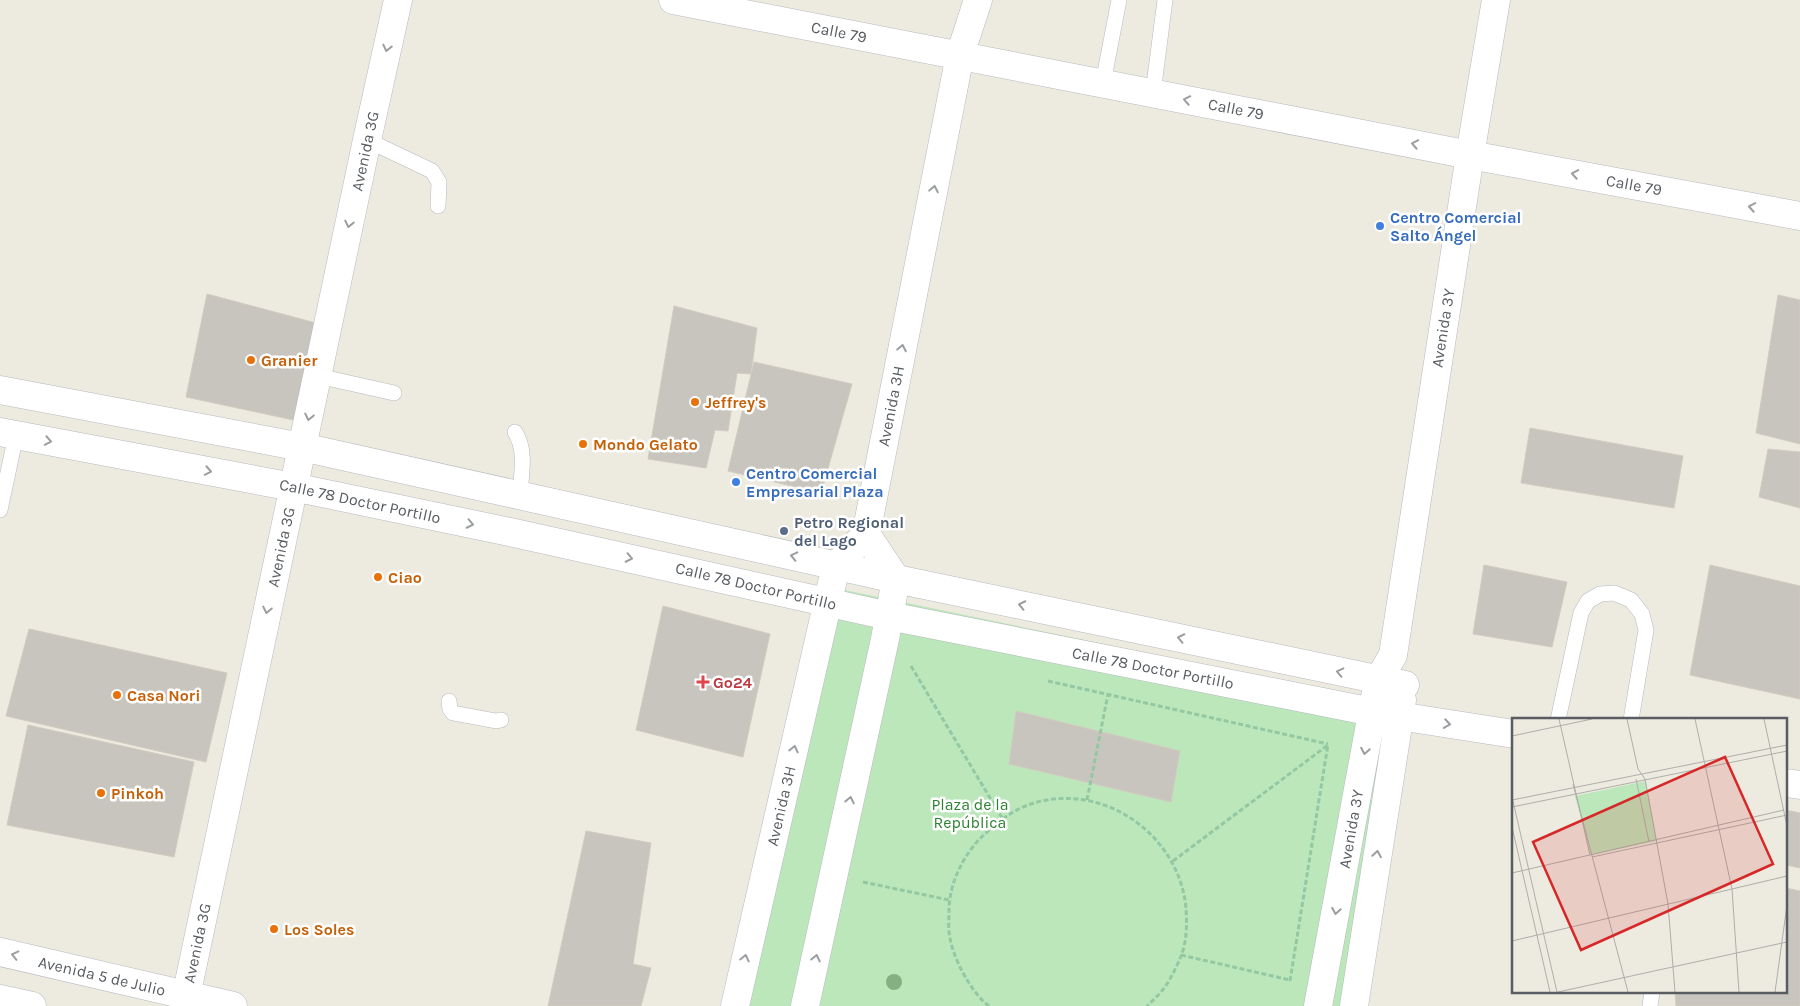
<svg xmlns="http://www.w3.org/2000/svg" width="1800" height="1006" font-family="Karla,sans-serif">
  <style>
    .green { fill: #bbe7bb }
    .building { fill: #c8c4be; stroke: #d2ccbf }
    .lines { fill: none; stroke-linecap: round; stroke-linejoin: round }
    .lane-casing { stroke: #b6b9be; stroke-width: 16 }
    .street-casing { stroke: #b6b9be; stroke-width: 29 }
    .secondary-casing { stroke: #b6bac0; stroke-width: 29 }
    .path { stroke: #93c8a2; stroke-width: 3; stroke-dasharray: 5 2.5; stroke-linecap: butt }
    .lane { stroke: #fff; stroke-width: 15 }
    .street { stroke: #fff; stroke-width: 28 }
    .secondary { stroke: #fff; stroke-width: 28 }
    .tree { fill: #84b181 }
    .oneway { stroke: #9b9ea1 }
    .shop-dot { fill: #3f7fe0; stroke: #fff; stroke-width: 2 }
    .food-dot { fill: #e8710a; stroke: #fff; stroke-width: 2 }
    .service-dot { fill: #5c6f8a; stroke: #fff; stroke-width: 2 }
    .health-dot { fill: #e0444e; stroke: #fff; stroke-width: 2 }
    .labels { text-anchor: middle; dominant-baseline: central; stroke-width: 5; stroke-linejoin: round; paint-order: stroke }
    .street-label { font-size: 16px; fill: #595d62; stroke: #fff }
    .shop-label { font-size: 16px; font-weight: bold; fill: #366cbe; stroke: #fff; text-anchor: start }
    .food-label { font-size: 16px; font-weight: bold; fill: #c56008; stroke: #fff; text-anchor: start }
    .service-label { font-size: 16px; font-weight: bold; fill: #4e5e75; stroke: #fff; text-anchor: start }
    .health-label { font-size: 16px; font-weight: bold; fill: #be3a42; stroke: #fff; text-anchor: start }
    .park-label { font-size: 16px; fill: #2f8333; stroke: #fff }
    .inset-road { fill: none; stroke: #aeaeaa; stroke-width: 1 }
    .view { fill: #d62828; fill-opacity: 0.15; stroke: #d62828; stroke-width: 2.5 }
    .inset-edge { fill: none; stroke: #595d62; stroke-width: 2.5 }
  </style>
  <rect width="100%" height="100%" fill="#edeae0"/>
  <path class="green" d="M825 586 1388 703 1342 1006H725Z"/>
  <path class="building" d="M207 294 316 323 298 421 186 397Z
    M1778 295 1800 300V444L1756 433Z
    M674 306 757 328 751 374 737 373 728 431 715 430 706 468 648 459Z
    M754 362 852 384 821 493 728 471Z
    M1530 428 1683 456 1674 508 1521 483Z
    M1768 449 1800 452V508L1759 497Z
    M1484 565 1567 582 1552 647 1473 634Z
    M1710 565 1800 586V699L1690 675Z
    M663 606 770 634 743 757 636 730Z
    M29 629 227 673 206 762 6 716Z
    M1016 711 1180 751 1171 802 1009 764Z
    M28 725 194 762 174 857 7 825Z
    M1786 810 1800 813V868L1786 865Z
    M586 831 651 843 633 964 651 968 641 1006H548Z
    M1786 888 1800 891V1006H1676L1675 992H1786Z"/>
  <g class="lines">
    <g class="lane-casing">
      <path id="lane" d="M1103 83 1119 0
        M1153 93 1165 0
        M367 140 432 171 439 182 438 206
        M318 376 394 393
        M515 432C527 451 521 474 520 495
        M0 510 16 435
        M449 701 450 709 453 713 496 721 501 720
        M1558 720 1581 613 1588 601 1600 594 1614 593 1631 600 1642 614 1646 630 1631 720
        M1650 1006 1652 992"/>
    </g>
    <g class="street-casing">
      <path id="street" d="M673 0 1470 155 1800 216
        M0 390 302 447 896 579 1405 685
        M0 432 293 487 510 532 889 616 1373 712 1514 734
        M1786 783 1800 785
        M184 1006 367 140 398 0
        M735 1006 836 566 866 534 960 55 978 0
        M805 1006 885 639 896 579 866 534
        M1318 1006 1378 681 1393 655 1470 155 1496 0
        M1354 1006 1402 700"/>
    </g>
    <g class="secondary-casing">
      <path id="secondary" d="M0 952 233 1006
        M0 999 32 1006"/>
    </g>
    <path class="path" d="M911 666 1002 818
      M1048 681 1328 744
      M1087 800 1108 694
      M1173 861 1328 745
      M863 882 949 900
      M1181 955 1290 980
      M1290 981 1328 744
      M989 1006C972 994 953 958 950 938 948 930 949 920 949 911 949 882 965 851 987 832 999 821 1012 811 1028 805 1100 779 1179 833 1186 908 1187 923 1187 942 1181 956 1177 966 1171 978 1165 987 1160 994 1153 1000 1147 1006"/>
    <use href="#lane" class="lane"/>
    <use href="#street" class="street"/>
    <use href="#secondary" class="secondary"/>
  </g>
  <circle class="tree" cx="894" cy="982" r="8"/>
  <defs><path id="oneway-chevron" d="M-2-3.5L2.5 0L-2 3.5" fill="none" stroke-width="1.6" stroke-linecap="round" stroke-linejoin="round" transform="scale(1.25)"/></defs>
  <g class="oneway">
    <use href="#oneway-chevron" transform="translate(387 48) rotate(103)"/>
    <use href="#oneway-chevron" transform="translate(1187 100) rotate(-169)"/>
    <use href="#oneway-chevron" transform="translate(1415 144) rotate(-169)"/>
    <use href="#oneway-chevron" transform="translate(1575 174) rotate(-170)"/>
    <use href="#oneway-chevron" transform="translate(934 189) rotate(-79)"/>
    <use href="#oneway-chevron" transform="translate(1752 207) rotate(-170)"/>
    <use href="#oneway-chevron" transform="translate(349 224) rotate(102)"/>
    <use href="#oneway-chevron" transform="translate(902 348) rotate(-79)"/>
    <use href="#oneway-chevron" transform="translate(309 417) rotate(102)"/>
    <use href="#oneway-chevron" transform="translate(48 441) rotate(11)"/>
    <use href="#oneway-chevron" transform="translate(208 471) rotate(11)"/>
    <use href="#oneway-chevron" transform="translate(470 524) rotate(12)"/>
    <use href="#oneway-chevron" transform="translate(794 556) rotate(-167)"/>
    <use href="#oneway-chevron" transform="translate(629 558) rotate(12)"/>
    <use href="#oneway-chevron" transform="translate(1022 605) rotate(-168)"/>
    <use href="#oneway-chevron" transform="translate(267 610) rotate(102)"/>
    <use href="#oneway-chevron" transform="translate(1181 638) rotate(-168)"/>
    <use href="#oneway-chevron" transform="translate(1340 672) rotate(-167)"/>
    <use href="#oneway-chevron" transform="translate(1447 724) rotate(9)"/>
    <use href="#oneway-chevron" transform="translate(794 749) rotate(-77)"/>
    <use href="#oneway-chevron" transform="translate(1365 751) rotate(100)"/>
    <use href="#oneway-chevron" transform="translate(850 800) rotate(-78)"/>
    <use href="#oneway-chevron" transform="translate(1377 854) rotate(-81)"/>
    <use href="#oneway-chevron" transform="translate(1336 911) rotate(100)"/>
    <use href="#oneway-chevron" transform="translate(15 955) rotate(-167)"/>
    <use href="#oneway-chevron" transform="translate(745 958) rotate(-77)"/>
    <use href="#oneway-chevron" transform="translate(816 958) rotate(-78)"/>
  </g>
  <g class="shop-dot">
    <circle cx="1380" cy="226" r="5"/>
    <circle cx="736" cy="482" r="5"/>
  </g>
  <g class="food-dot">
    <circle cx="251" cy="360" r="5"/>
    <circle cx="695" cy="402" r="5"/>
    <circle cx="583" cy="444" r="5"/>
    <circle cx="378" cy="577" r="5"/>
    <circle cx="117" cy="695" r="5"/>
    <circle cx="101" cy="793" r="5"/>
    <circle cx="274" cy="929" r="5"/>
  </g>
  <circle class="service-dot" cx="784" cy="531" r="5"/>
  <path class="health-dot" d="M700.5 674.5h5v5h5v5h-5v5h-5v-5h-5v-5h5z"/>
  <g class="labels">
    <g class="street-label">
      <text transform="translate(839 32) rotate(11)">Calle 79</text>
      <text transform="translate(1236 109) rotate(11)">Calle 79</text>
      <text transform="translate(365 151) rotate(-78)">Avenida 3G</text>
      <text transform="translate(1634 185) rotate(10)">Calle 79</text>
      <text transform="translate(1443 328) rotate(-81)">Avenida 3Y</text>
      <text transform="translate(891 406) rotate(-79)">Avenida 3H</text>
      <text transform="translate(360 501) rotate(12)">Calle 78 Doctor Portillo</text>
      <text transform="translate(281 547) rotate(-78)">Avenida 3G</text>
      <text transform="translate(756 586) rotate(13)">Calle 78 Doctor Portillo</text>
      <text transform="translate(1153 668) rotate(11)">Calle 78 Doctor Portillo</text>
      <text transform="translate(781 806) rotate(-77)">Avenida 3H</text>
      <text transform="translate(1351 829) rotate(-80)">Avenida 3Y</text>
      <text transform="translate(197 943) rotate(-78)">Avenida 3G</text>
      <text transform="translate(102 976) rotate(13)">Avenida 5 de Julio</text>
    </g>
    <g class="shop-label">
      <text x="1390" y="217">Centro Comercial<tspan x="1390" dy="18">Salto Ángel</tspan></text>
      <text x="746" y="473">Centro Comercial<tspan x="746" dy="18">Empresarial Plaza</tspan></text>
    </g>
    <g class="food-label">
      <text x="261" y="360">Granier</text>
      <text x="705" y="402">Jeffrey's</text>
      <text x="593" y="444">Mondo Gelato</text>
      <text x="388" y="577">Ciao</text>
      <text x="127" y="695">Casa Nori</text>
      <text x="111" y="793">Pinkoh</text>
      <text x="284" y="929">Los Soles</text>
    </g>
    <g class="service-label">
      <text x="794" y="522">Petro Regional<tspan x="794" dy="18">del Lago</tspan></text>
    </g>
    <g class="health-label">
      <text x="713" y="682">Go24</text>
    </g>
    <g class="park-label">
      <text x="970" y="804">Plaza de la<tspan x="970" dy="18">República</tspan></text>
    </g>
  </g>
  <g transform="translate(1512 718)">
    <rect width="275" height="275" fill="#edeae0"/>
    <path d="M134 63 145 123 79 137 63 78Z" fill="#bbe7bb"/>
    <path class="inset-road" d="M47 1 78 137M115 1 126 51 133 61 156 186 163 274M183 1 220 171 227 274M252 1 275 108M0 18 80 1M124 61 137 124M61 66 116 274M0 79 45 274M0 82 275 27M0 89 275 33M0 109 38 274M80 139 275 97M0 155 272 92M0 223 275 158M46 274 275 224M263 274 275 187"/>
    <path class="view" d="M213 39 261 146 69 232 21 124Z"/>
    <rect width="275" height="275" class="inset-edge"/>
  </g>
</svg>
